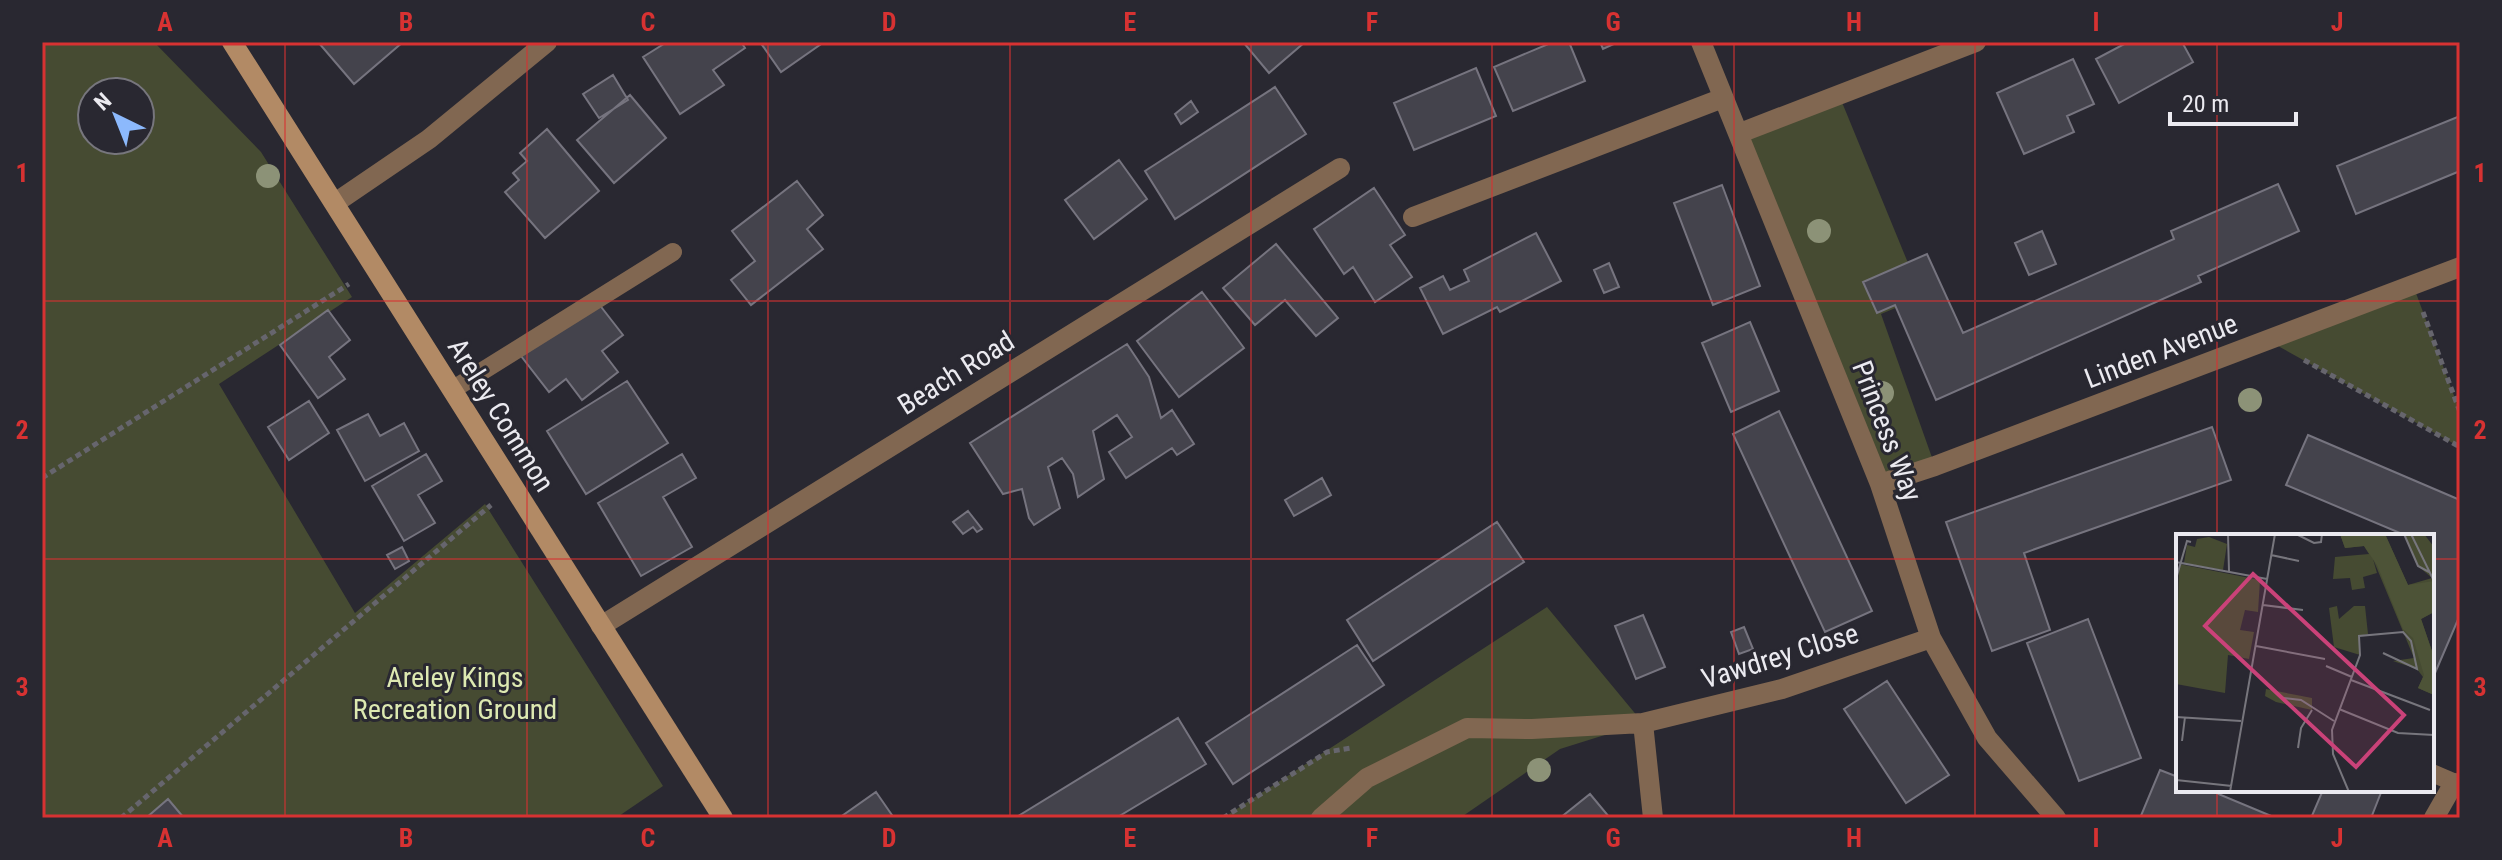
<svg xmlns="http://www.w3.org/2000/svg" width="2502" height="860" font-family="'Roboto Condensed',sans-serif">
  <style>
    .green { fill: #464b32; fill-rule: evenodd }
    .building { fill: #44434c; stroke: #76747f; stroke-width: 2 }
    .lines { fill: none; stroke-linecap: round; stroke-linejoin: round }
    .path { stroke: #66656d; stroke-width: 5; stroke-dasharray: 6 4; stroke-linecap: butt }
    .lane { stroke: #816751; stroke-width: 18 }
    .street { stroke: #816751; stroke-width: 20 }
    .secondary { stroke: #b28a65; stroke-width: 20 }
    .tree { fill: #8c9277 }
    .grid { fill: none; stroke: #d73232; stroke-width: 2; stroke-opacity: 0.55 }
    .labels { text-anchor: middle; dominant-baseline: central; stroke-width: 6; stroke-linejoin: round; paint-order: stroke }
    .street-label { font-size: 28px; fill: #ebeaf0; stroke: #292831 }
    .park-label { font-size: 28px; fill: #dde9b1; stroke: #292831 }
    .inset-road { fill: none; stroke: #77767d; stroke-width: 2 }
    .view { fill: #ca4279; fill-opacity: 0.15; stroke: #ca4279; stroke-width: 4 }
    .inset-edge { fill: none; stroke: #ebeaf0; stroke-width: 4 }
    .neatline { fill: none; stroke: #d73232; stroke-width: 3 }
    .grid-label { font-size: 26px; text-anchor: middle; font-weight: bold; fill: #d73232 }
  </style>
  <rect width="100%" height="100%" fill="#292831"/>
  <path class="green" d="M44 42H154L261 152 352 297 219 384 355 613 485 504 663 786 616 818H42V43ZM92 92H140V140H92Z
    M1839 95 1922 297 1881 314 1935 466 1880 484 1740 133Z
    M2413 285 2460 412V447L2269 341Z
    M1547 607 1643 723 1560 749 1460 818H1223Z"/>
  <path class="building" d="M318 42H403L354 84Z
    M667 42H741L745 48 713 70 724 85 680 114 643 57Z
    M760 42H824L781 72Z
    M1243 42H1305L1269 73Z
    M1553 42H1569L1585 81 1513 111 1494 67Z
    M1600 42H1618L1603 49Z
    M2128 42H2182L2193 62 2119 103 2096 59Z
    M2073 59 2094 104 2067 116 2074 132 2024 154 1997 93Z
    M1476 68 1496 116 1414 150 1394 103Z
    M613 75 628 100 599 118 583 94Z
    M1275 87 1306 134 1175 219 1145 171Z
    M630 95 666 138 614 183 577 140Z
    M1191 101 1198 112 1181 124 1175 114Z
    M2460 116V171L2356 214 2337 166Z
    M547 129 599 191 545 238 505 192 519 180 513 173 527 161 520 153Z
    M1119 160 1147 199 1094 239 1065 200Z
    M797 181 823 215 807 229 823 249 751 305 731 280 755 261 732 231Z
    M2278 184 2299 231 2198 276 2201 282 1936 400 1895 305 1877 313 1863 282 1927 254 1963 333 2174 239 2171 231Z
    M1722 185 1760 286 1713 305 1674 203Z
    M1374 188 1405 235 1390 245 1412 277 1375 302 1353 267 1344 274 1314 229Z
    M2042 231 2056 264 2029 275 2015 243Z
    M1536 233 1561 281 1500 312 1497 307 1443 334 1420 288 1443 276 1450 290 1469 281 1464 270Z
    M1276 244 1338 318 1316 336 1285 300 1255 325 1223 288Z
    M1609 263 1619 287 1604 293 1594 270Z
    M1202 292 1244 348 1179 397 1137 341Z
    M595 299 623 335 602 351 618 372 582 400 566 379 549 392 521 356Z
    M328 310 350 340 329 357 345 379 318 398 280 345Z
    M1750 322 1779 391 1731 412 1702 343Z
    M1127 344 1149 377 1161 418 1172 410 1194 444 1177 455 1172 448 1126 478 1109 452 1132 437 1117 415 1093 431 1104 479 1078 497 1073 474 1062 458 1048 467 1060 508 1034 525 1029 518 1022 489 1003 494 970 443Z
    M627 381 668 443 586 494 547 431Z
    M309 401 329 433 289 460 268 427Z
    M1779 411 1872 611 1825 632 1733 434Z
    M368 414 380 436 404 423 419 451 365 481 337 430Z
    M2212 427 2231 480 2024 553 2050 630 1992 651 1946 522Z
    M2308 435 2460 500V615L2432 680V536H2407L2286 485Z
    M426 454 442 481 418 495 435 523 404 541 372 486Z
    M682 454 696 478 663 497 692 547 641 576 598 503Z
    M1322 478 1331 495 1294 516 1285 500Z
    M968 511 982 529 977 532 973 527 963 534 953 522Z
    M1497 522 1524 562 1373 661 1347 620Z
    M402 547 409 561 395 569 387 555Z
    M1643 615 1665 667 1636 679 1615 626Z
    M2088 619 2141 758 2079 781 2027 643Z
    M1744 627 1753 649 1739 654 1731 632Z
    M1357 645 1384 685 1233 784 1206 743Z
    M1887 681 1949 775 1906 803 1844 709Z
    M1178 718 1206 764 1116 818H1015Z
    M2160 770 2178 777V790H2209L2276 818H2140Z
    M2323 790H2382L2371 818H2311Z
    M876 792 894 818H839Z
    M1590 794 1610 818H1560Z
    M168 799 184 818H146Z"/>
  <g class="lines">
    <path class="path" d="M2423 312 2460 412
      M2304 360 2460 447
      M42 478 349 284
      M121 818 491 505
      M1223 818 1327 752 1351 748"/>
    <path class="lane" d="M452 390 673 252
      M2432 773 2460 785"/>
    <path class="street" d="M1701 42 1880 484 1931 638 1987 738 2056 818
      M1740 133 1976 42
      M335 203 429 139 547 42
      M1413 217 1723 98
      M1880 484 1935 466 2460 267
      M601 626 1340 168
      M1643 723 1653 818
      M1321 818 1367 778 1467 728 1532 729 1643 723 1782 689 1931 638
      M2434 818 2454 783"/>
    <path class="secondary" d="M232 42 723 818"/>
  </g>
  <g class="tree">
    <circle cx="268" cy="176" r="12"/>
    <circle cx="1819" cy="231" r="12"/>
    <circle cx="1882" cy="393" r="12"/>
    <circle cx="2250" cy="400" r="12"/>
    <circle cx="1539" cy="770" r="12"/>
  </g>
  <path class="grid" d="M285 42V818M527 42V818M768 42V818M1010 42V818M1251 42V818M1492 42V818M1734 42V818M1975 42V818M2217 42V536M42 301H2460M42 559H2178M2432 559H2460M2217 790V818"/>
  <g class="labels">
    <g class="street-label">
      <text transform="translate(2161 351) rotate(-21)">Linden Avenue</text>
      <text transform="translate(956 373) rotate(-32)">Beach Road</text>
      <text transform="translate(501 415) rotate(58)">Areley Common</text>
      <text transform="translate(1887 431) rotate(69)">Princess Way</text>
      <text transform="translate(1780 656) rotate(-17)">Vawdrey Close</text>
    </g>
    <g class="park-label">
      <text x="455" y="677">Areley Kings<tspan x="455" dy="32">Recreation Ground</tspan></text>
    </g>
  </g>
  <g transform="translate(2176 534)">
    <rect width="258" height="258" fill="#292831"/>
    <path d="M164 0H209L232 51 256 44 242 32 228 0H248L258 13V78L245 85 258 123V161L242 154 247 143 241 135 217 127 238 124 197 25 201 39 187 43 189 54 176 56 174 44 157 45 159 23 193 20 188 12 169 14ZM33 3 51 10 47 36 8 29 11 11 19 13 21 5ZM3 30 84 46 82 78 69 76 64 96 78 98 73 125 52 121 49 159 0 150ZM161 72 163 85 178 72H189L192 100 183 102 184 121 158 113 153 74ZM90 155 136 164V176L100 168 89 162Z" fill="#464b32"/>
    <path d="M164 0H209L232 51 258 47V78L245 85 258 123V161L242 154 248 141 237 104 227 95 201 31 188 12 169 14Z" fill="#4d5337"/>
    <path class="inset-road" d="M52 0 53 37M120 0 138 9 145 8 146 0M228 0 242 32 253 38M235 0 258 47M95 21 123 27M0 28 91 45M0 45 11 7 15 8M87 71 127 76M80 112 149 125M150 132 176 143M175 146 254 176M108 164 125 166 158 187M163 175 222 199 258 201M0 183 65 187M6 207 9 183M122 214 125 194 136 176M0 246 56 252M54 258 99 0M173 258 157 220 156 196 184 121 183 102 227 98 235 107 241 135 207 119"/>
    <path class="view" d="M77 40 228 181 180 233 29 92Z"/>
    <rect width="258" height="258" class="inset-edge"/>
  </g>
  <rect width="2502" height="860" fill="none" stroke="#292831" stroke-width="88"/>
  <g transform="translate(116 116) rotate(317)"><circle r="38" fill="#292831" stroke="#77767d" stroke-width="2"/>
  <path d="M0-6L14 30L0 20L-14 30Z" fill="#8cb9fc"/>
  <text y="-12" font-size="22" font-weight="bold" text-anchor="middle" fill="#ebeaf0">N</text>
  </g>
  <path d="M2170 112v12h126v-12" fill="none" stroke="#ebeaf0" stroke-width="4"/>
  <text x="2182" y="112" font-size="24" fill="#ebeaf0" stroke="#292831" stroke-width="6" paint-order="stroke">20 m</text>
  <rect x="44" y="44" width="2414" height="772" class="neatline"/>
  <g class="grid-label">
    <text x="165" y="31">A</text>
    <text x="406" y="31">B</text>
    <text x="648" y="31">C</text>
    <text x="889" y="31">D</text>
    <text x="1130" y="31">E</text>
    <text x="1372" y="31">F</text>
    <text x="1613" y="31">G</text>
    <text x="1854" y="31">H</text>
    <text x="2096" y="31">I</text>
    <text x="2337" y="31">J</text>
    <text x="22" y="182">1</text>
    <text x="2480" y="182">1</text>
    <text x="22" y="439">2</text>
    <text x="2480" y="439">2</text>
    <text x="22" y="696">3</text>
    <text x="2480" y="696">3</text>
    <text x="165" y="847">A</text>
    <text x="406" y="847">B</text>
    <text x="648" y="847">C</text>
    <text x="889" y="847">D</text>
    <text x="1130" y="847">E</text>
    <text x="1372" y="847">F</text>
    <text x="1613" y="847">G</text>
    <text x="1854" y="847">H</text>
    <text x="2096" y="847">I</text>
    <text x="2337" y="847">J</text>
  </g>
</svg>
